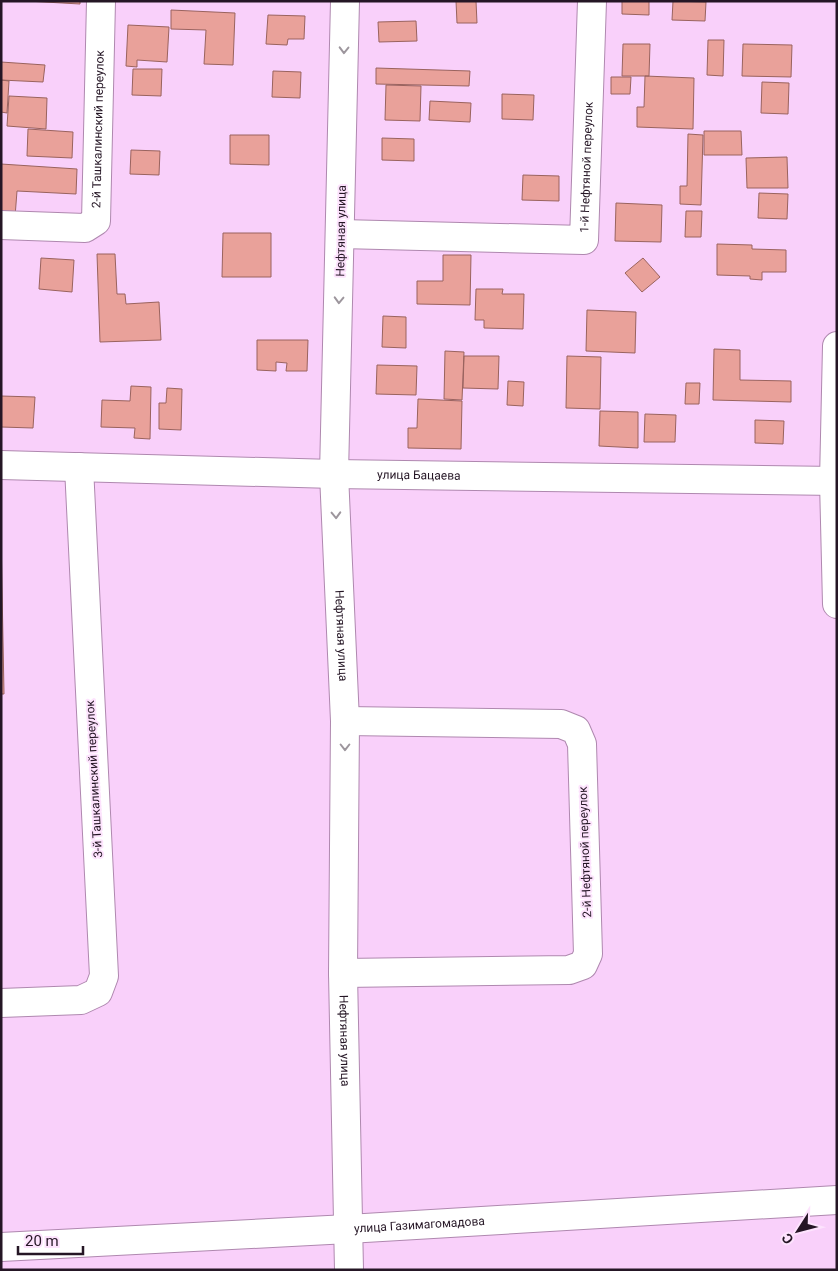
<svg xmlns="http://www.w3.org/2000/svg" width="838" height="1271" font-family="Roboto,sans-serif">
  <style>
    .building { fill: #e9a19a; stroke: #9a635e }
    .lines { fill: none; stroke-linecap: round; stroke-linejoin: round }
    .minor-casing { stroke: #af88af; stroke-width: 30 }
    .minor { stroke: #fff; stroke-width: 28 }
    .oneway { stroke: #9d969d }
    .labels { text-anchor: middle; dominant-baseline: central; stroke-width: 4; stroke-linejoin: round; paint-order: stroke }
    .street-label { font-size: 12px; fill: #251625; stroke: #fde3fd }
  </style>
  <rect width="100%" height="100%" fill="#f9d0fa"/>
  <path class="building" d="M27 1H80V4Z
    M456 1H476L477 23H457Z
    M622 1H649V15L622 14Z
    M673 1 706 2 705 21 672 20Z
    M171 10 235 13 233 65 204 64 206 30 171 29Z
    M268 15 305 16 304 39H288L287 45 266 44Z
    M416 21 417 41 379 42 378 22Z
    M128 25 169 27 167 62 137 60V67L126 66Z
    M708 40H724L723 76 707 75Z
    M623 44H650L649 76H622Z
    M743 44 792 45 791 77 742 76Z
    M1 62 45 65 43 82 1 80Z
    M376 68 470 71 469 86 376 84Z
    M133 69H162L161 96 132 95Z
    M273 71 301 72 300 98 272 97Z
    M645 76 694 78 693 129 637 127V107H644Z
    M611 77H631L630 94H611Z
    M1 80 9 81 7 113 1 112Z
    M762 82 789 83 788 114 761 113Z
    M386 85 421 86 420 121 385 120Z
    M502 94 534 95 533 120 502 119Z
    M9 96 47 98 46 129 7 126Z
    M430 101 471 103 470 122 429 120Z
    M28 129 73 132 72 158 27 156Z
    M704 131H741L742 155H704Z
    M688 134 703 135 701 205 680 204V186H687Z
    M230 135H269V165L230 164Z
    M382 138 414 139V161L382 160Z
    M131 150 160 151 159 175 130 174Z
    M787 157 788 188H747L746 158Z
    M1 164 77 169 76 194 17 191 15 217 1 216Z
    M523 175 559 176V201L522 200Z
    M759 193 788 194 787 219 758 218Z
    M616 203 662 205 661 242 615 241Z
    M686 211H702L701 237H685Z
    M223 233H271V277H222Z
    M717 244 752 245V249L786 250V272H762V280L750 279V276L717 275Z
    M97 254H115L117 294H125L126 304 159 302 161 340 100 342Z
    M443 255H471L470 305 417 304V281H443Z
    M41 258 74 260 72 292 39 289Z
    M643 258 660 277 642 292 625 273Z
    M476 289H503L502 294H524L523 329 484 328V320H475Z
    M587 310 636 312 635 353 586 351Z
    M383 316 406 317V348L382 347Z
    M257 340H308L307 371H286L287 363 276 362V371L257 370Z
    M714 349 740 350V380L791 381V402L713 400Z
    M445 351 464 352 462 400 444 399Z
    M464 356H499L498 389 463 388Z
    M567 356 601 357 600 409 566 408Z
    M377 365 417 366 416 395 376 394Z
    M508 381 524 382 523 406 507 405Z
    M686 383H700L699 404H685Z
    M131 386 151 387 150 439 134 438 135 428 101 427 102 400 130 401Z
    M167 388 182 389 181 430 159 429V403H166Z
    M1 396 35 397 33 428 1 427Z
    M418 399 462 401 461 449 408 448V428H417Z
    M600 411 638 412V448L599 446Z
    M645 414 676 415 675 442H644Z
    M755 420 784 421 783 444 755 443Z
    M1 534 4 694H1Z"/>
  <g class="lines">
    <g class="minor-casing">
      <g id="minor">
        <path id="s1" d="M345 1 334 474 345 721 343 973 349 1270"/>
        <path id="s2" d="M1 225 85 228 96 221 101 1"/>
        <path id="s3" d="M341 234 584 240 592 1"/>
        <path d="M837 346 834 481 837 604"/>
        <path id="s4" d="M1 465 334 474 837 481"/>
        <path d="M343 973 569 970 583 965 588 954 582 744 576 730 561 724 345 721"/>
        <path d="M1 1003 81 1000 98 992 104 976 79 467"/>
        <path id="s5" d="M1 1247 348 1229 837 1200"/>
      </g>
    </g>
    <use href="#minor" class="minor"/>
  </g>
  <defs><path id="oneway-chevron" d="M-2-3.5L2.5 0L-2 3.5" fill="none" stroke-width="1.6" stroke-linecap="round" stroke-linejoin="round" transform="scale(1.25)"/></defs>
  <g class="oneway">
    <use href="#oneway-chevron" transform="translate(344 50) rotate(91)"/>
    <use href="#oneway-chevron" transform="translate(339 300) rotate(92)"/>
    <use href="#oneway-chevron" transform="translate(336 515) rotate(88)"/>
    <use href="#oneway-chevron" transform="translate(345 747) rotate(90)"/>
  </g>
  <g class="labels">
    <g class="street-label">
      <text stroke="none"><textPath href="#s2" startOffset="189">2-й Ташкалинский переулок</textPath></text>
      <text stroke="none"><textPath href="#s3" startOffset="316">1-й Нефтяной переулок</textPath></text>
      <text transform="translate(341 231) rotate(-89)">Нефтяная улица</text>
      <text stroke="none"><textPath href="#s4" startOffset="418">улица Бацаева</textPath></text>
      <text stroke="none"><textPath href="#s1" startOffset="635">Нефтяная улица</textPath></text>
      <text transform="translate(94 779) rotate(-93)">3-й Ташкалинский переулок</text>
      <text transform="translate(585 852) rotate(-92)">2-й Нефтяной переулок</text>
      <text stroke="none"><textPath href="#s1" startOffset="1040">Нефтяная улица</textPath></text>
      <text stroke="none"><textPath href="#s5" startOffset="419">улица Газимагомадова</textPath></text>
    </g>
  </g>
  <rect width="838" height="1271" fill="none" stroke="#251625" stroke-width="5"/>
  <g transform="translate(798 1231) rotate(234)" stroke="#fde3fd" stroke-width="4" paint-order="stroke">
  <path d="M0-4L9 19L0 12L-9 19Z" fill="#251625"/>
  <text y="-8" font-size="14" font-weight="bold" text-anchor="middle" fill="#251625">С</text>
  </g>
  <path d="M18 1246v8h65v-8" fill="none" stroke="#251625" stroke-width="2.5"/>
  <text x="25" y="1246" font-size="15" fill="#251625" stroke="#fde3fd" stroke-width="4" paint-order="stroke">20 m</text>
</svg>
